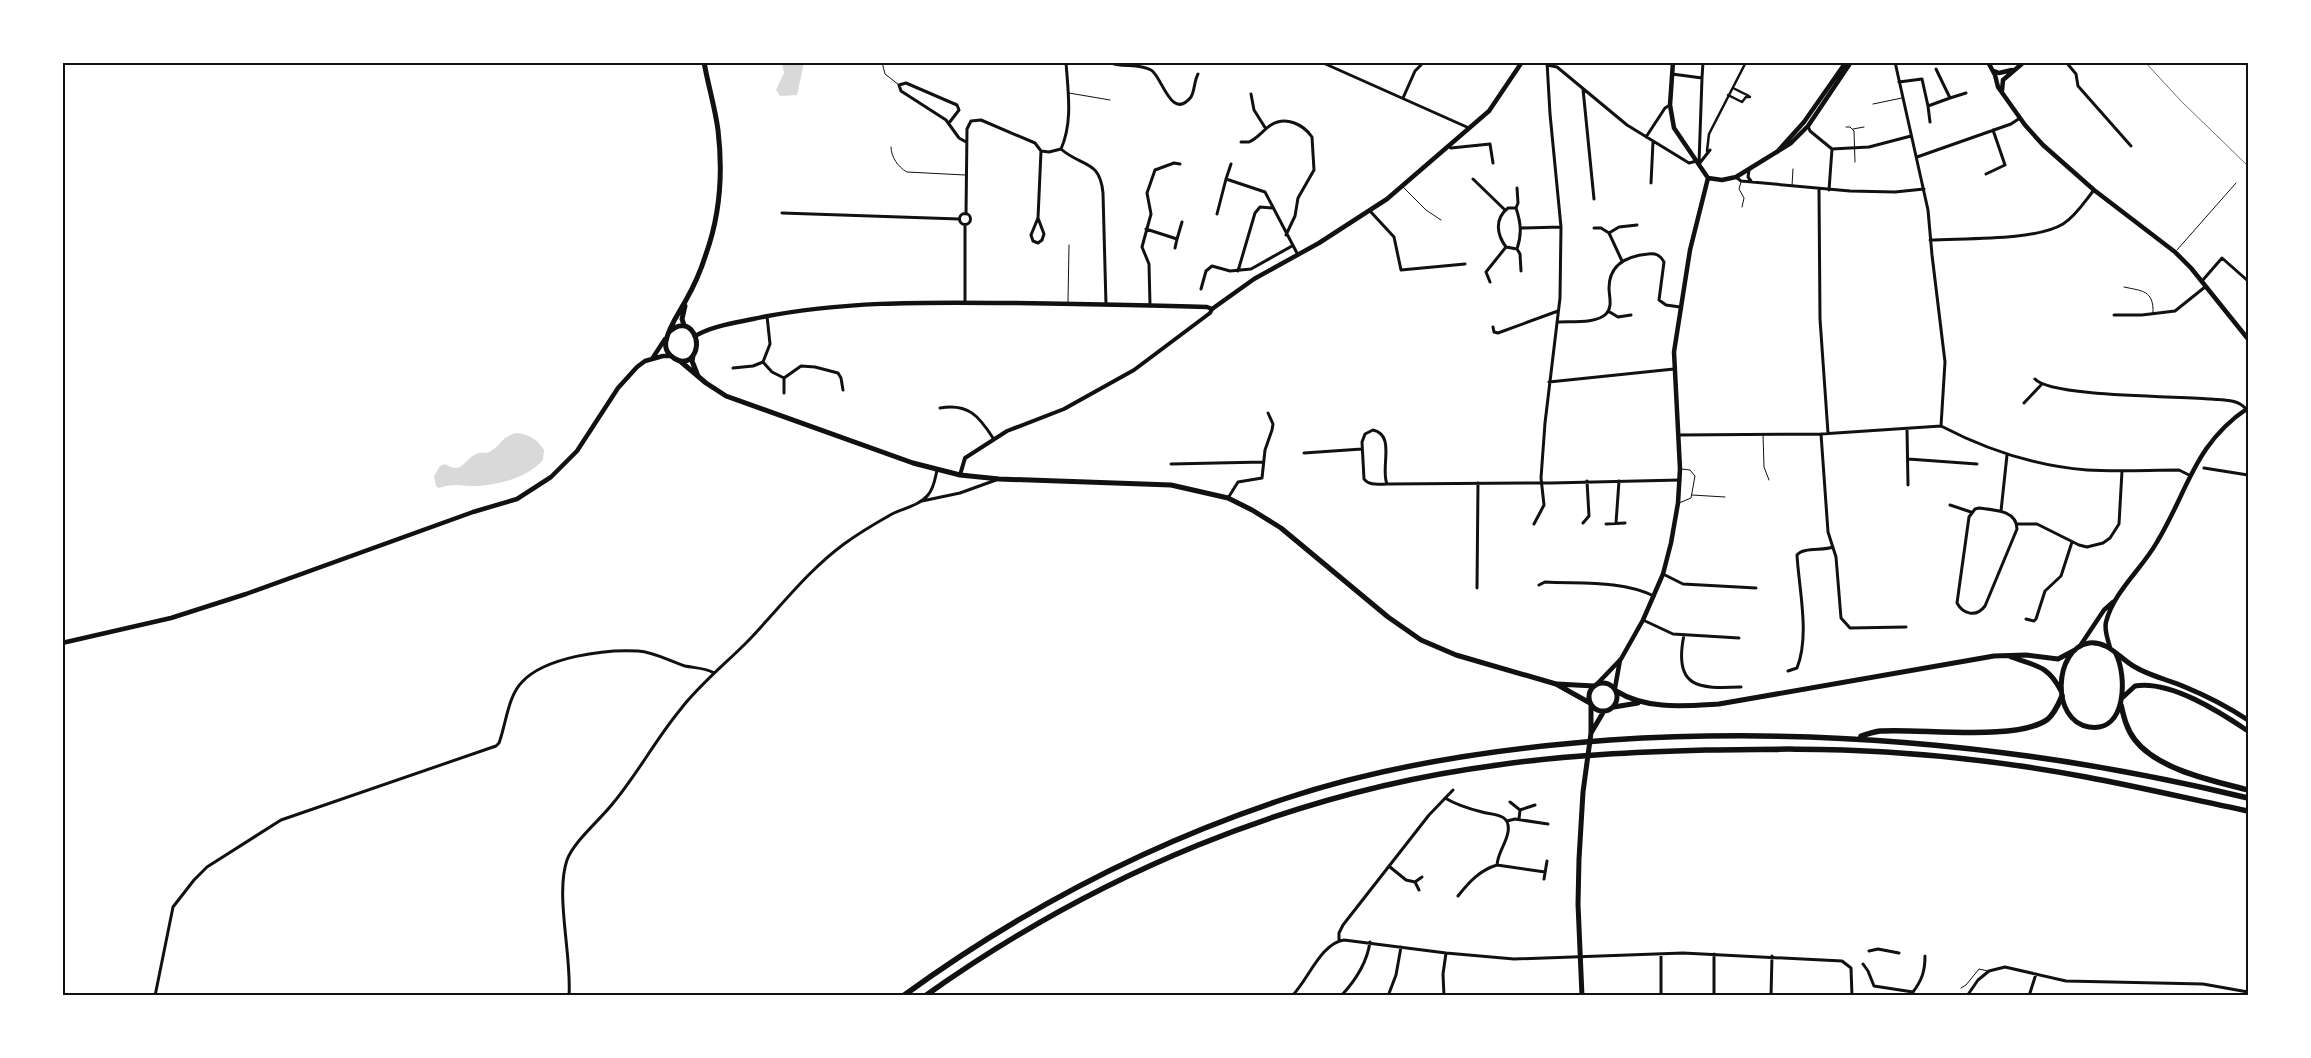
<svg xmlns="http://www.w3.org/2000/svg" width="2311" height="1058" font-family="Montserrat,sans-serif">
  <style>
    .water { fill: #d9d9d9 }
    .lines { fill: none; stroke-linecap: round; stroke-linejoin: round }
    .service { stroke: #111; stroke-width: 1 }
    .pedestrian { stroke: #111; stroke-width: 2.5 }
    .minor { stroke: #111; stroke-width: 3 }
    .tertiary { stroke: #111; stroke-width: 4 }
    .secondary { stroke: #111; stroke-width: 4.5 }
    .primary { stroke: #111; stroke-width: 4.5 }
    .trunk { stroke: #111; stroke-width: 5 }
    .motorway { stroke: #111; stroke-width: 5.5 }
    .rail { stroke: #707070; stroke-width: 1 }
    .neatline { fill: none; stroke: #111; stroke-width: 2 }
  </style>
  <rect width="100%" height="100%" fill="#fff"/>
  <path class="water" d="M782 63H804L797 95 780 96 776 90 784 73Z
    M516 433C529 434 537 439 544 450L543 460C528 477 500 485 478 486 461 487 458 482 439 488L436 486 434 476 440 466 445 464C464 476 464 457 479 453 483 452 487 454 491 451 501 445 501 437 516 433Z"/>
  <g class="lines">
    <path class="service" d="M882 62 885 74 899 85
      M1069 93 1110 100
      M1873 104 1902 98
      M1846 127H1850L1854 131 1855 162
      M1853 129 1864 127
      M891 147C891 157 898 167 907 172L965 175
      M1741 182 1739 189 1744 198 1742 207
      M1792 186 1793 169
      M1403 187 1426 210 1441 220
      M2177 250 2236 183
      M2124 287C2142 291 2154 290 2153 313
      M1068 302 1069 245
      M1763 434 1764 467 1769 480
      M1692 495 1725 497
      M1679 503 1691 498 1695 476 1690 470 1681 469
      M1961 988 1966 985 1979 969 1988 971"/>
    <path class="pedestrian" d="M1733 88 1749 96
      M1728 95 1742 102 1746 97H1750
      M1707 151 1709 134 1746 62"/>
    <path class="minor" d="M1108 62C1122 68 1138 63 1151 70 1162 76 1171 122 1191 97 1195 90 1194 81 1198 74
      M1321 62 1469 128
      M1895 62 1928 210 1932 255 1945 362 1941 426
      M2066 62 2076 74 2078 86 2131 146
      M1547 65 1557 67 1627 125 1689 163 1697 161
      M1672 74 1702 78 1699 163
      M1702 78 1703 62
      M1899 82 1922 79 1928 106 1950 98 1936 69
      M1583 89 1594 199
      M1251 94 1254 110 1266 129
      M1403 98 1415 71 1421 65
      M1950 98 1966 93
      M1928 106 1930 122
      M949 123 959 110 957 105 906 83 899 85 901 91 946 120 959 138 966 142
      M1808 126 1810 131 1832 149 1869 147 1911 136
      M1646 137 1665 108 1670 105
      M1241 142H1249C1258 138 1263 130 1271 125 1286 116 1303 124 1312 137L1314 170 1298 198 1295 216 1286 235
      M1448 146 1451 148 1490 144 1493 163
      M1061 149C1081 167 1100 159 1103 193L1106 305
      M1061 149C1073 122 1068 92 1066 62
      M1917 157 2011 124 2020 118
      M1231 164 1226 179 1265 192 1298 255
      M1699 164 1710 150
      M1749 170 1748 177 1751 181
      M1986 174 2005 165 1993 130
      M1736 177 1741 181 1850 191 1895 192 1924 189
      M1473 179 1505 210
      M1651 183 1653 142
      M1819 190 1820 319 1828 433
      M1829 190 1832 149
      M1508 208H1516C1521 223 1522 234 1517 249L1506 247C1497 235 1494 219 1508 208Z
      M1516 208 1518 203 1517 188
      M1370 211 1394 237 1401 270 1465 264
      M782 213 959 219
      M959.5 219a5.5 5.5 0 1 1 11 0a5.5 5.5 0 1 1-11 0Z
      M966 214 967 129 971 121 981 120 1035 143 1041 151 1049 152 1061 149
      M1217 214 1226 179
      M1038 218 1041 151
      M1038 218 1044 234 1042 240 1038 243 1033 241 1031 235Z
      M965 225V302
      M1521 228 1561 227
      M1594 228H1601L1609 233 1619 227 1637 225
      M1146 229 1177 239 1182 222
      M1609 233 1622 261
      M1930 240C1964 238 2035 241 2063 224 2076 216 2085 201 2094 190
      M1175 248 1177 239
      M1517 249 1520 254 1521 271
      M1238 271 1255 213 1260 207 1273 208
      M2202 281 2222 258 2248 281
      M1490 282 1486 272 1506 247
      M1201 289 1206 271 1212 266 1230 271 1251 269 1292 246
      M1150 305 1149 264 1142 247 1151 214 1147 193 1155 170 1174 163 1180 164
      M1608 311 1618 317 1631 315
      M2114 315H2142L2175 311 2205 287
      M767 316 770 344 763 362 772 372 784 378V393
      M1557 322C1571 321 1596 324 1606 314 1613 307 1609 296 1609 288 1609 264 1628 256 1648 254 1656 253 1660 255 1664 262L1659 300 1666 305 1680 307
      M1493 327 1494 332 1498 333 1558 311
      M733 368 753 366 763 362
      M784 378 801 366 815 367 838 373 841 378 843 390
      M2035 379C2050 397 2180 396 2211 399 2223 400 2238 399 2246 409
      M1549 382 1674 369
      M2024 403 2041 385
      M940 408C968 403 979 416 993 438
      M1941 426C1987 450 2035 466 2087 470 2118 472 2149 470 2179 470L2189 475
      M1907 429 1908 485
      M1821 434 1828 532 1836 557 1841 618 1850 628 1906 627
      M1679 435 1821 434 1941 426
      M1304 453 1362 449
      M1908 459 1977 464
      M1171 464 1263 462
      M2204 468 2248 475
      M1387 484C1380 468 1396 435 1373 430L1365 434 1362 442 1364 479C1369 486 1379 484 1387 484L1543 483H1551L1680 480
      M1228 498 1238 482 1262 478 1265 450 1272 430 1273 424 1268 413
      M922 501 960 493 996 480
      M1950 505 1971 512
      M1979 508C1993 510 2017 510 2017 529L1985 606C1976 618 1963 614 1957 603L1969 517 1975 509Z
      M2001 511 2007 455
      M1583 523 1589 516 1587 481
      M1616 523 1619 481
      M1534 524 1544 505 1541 478 1545 423 1560 298 1561 227 1550 114 1547 62
      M1606 524 1625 523
      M2017 524H2037L2079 545 2087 547 2103 543 2110 538 2119 524 2122 471
      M1663 574 1683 584 1756 588
      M1539 585 1545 582C1581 584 1621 580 1654 596
      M1477 588 1478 483
      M2026 619 2034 621 2036 619 2045 591 2061 576 2072 542
      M1643 620 1673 634 1739 638
      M1684 635C1673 688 1698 689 1741 687
      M1788 671 1797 668C1810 635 1799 590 1797 555 1803 547 1823 551 1833 547
      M1445 798C1455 804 1470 809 1482 812 1493 815 1511 813 1508 832 1506 844 1498 852 1497 865
      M1510 802 1520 810
      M1519 819 1520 810 1535 805
      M1507 821 1515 819 1548 824
      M1390 867 1406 880 1415 882 1419 890
      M1544 879 1547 861
      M1415 882 1422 877
      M1458 896C1469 882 1480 870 1497 865L1545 872
      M1339 940V933L1343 925 1429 815 1453 790
      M1869 951 1878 949 1899 953
      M1863 964 1868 971 1874 986 1913 992C1922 980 1925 971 1925 956
      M155 996 173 907 194 880 207 867 281 820 496 746 499 743C506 724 508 696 522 682 545 657 605 649 638 651 654 652 670 661 685 666 695 668 706 668 714 673
      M569 996C572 956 555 895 567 860 574 841 601 819 614 802 638 773 656 739 680 710 699 685 724 665 746 643 779 609 806 572 844 544 859 533 876 523 892 514 905 508 920 505 928 495 934 488 935 479 937 470
      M1292 996C1308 980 1321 943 1344 940L1446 953 1514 959 1683 953 1842 961 1851 968 1852 996
      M1341 996C1356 980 1367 963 1370 942
      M1388 996 1396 975 1401 947
      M1444 996 1443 974 1446 953
      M1661 996V954
      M1714 996V954
      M1771 996 1772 956
      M1967 996 1978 980 1989 971 2005 967 2066 981 2203 984 2248 992
      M2029 996 2036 974"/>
    <path class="tertiary" d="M960 475 965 458 1007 431 1064 409 1134 370 1210 313 1212 309"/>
    <path class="secondary" d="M1673 62 1670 105 1674 128 1708 178
      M1777 152 1804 122 1846 62
      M1708 178 1722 180 1736 177 1791 143 1808 126 1851 62
      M695 336C712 326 734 323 753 319 837 301 924 302 1010 303 1075 304 1141 305 1207 307L1212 309 1254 279 1319 243 1387 199 1489 111 1522 62
      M652 359 665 339
      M62 643 171 618 246 594 473 512 517 499 551 477 577 451 618 388 637 367 645 361 663 356H671
      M1598 683 1621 659 1643 620 1663 574 1671 543 1678 503 1680 469 1674 352 1690 250 1708 178
      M1615 688 1620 660"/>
    <path class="primary" d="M1988 62 1995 75 1998 87 2025 125 2043 145 2094 190 2175 252 2191 268 2248 339
      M1994 71 1999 73 2012 70
      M2002 91 2003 80 2024 62
      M2080 646 2104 610 2113 602
      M2110 648C2108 639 2104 631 2106 622 2114 591 2142 569 2157 542 2188 491 2194 444 2248 408"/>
    <path class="trunk" d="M684 325 682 319 685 306
      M669 332C690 312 706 345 690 359 683 364 675 360 670 355 666 351 665 346 666 341 669 326 679 313 686 300 694 286 701 270 706 254 720 215 723 172 718 130 715 107 708 85 704 62
      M693 356 692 361 698 376
      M680 361 706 383 726 396 913 463 960 475 999 479 1171 485 1228 498 1252 510 1281 528 1388 617 1421 640 1456 655 1556 684 1590 703
      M2116 654C2127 676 2127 733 2089 727 2050 721 2054 648 2089 643 2109 641 2120 659 2135 667 2150 676 2169 680 2185 687 2207 696 2228 707 2248 720
      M2011 657C2036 666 2048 665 2061 691
      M1589 697a14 14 0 1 1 28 0a14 14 0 1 1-28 0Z
      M1557 684 1594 686
      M1616 691C1647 710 1684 706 1719 704L1994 656 2026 655 2058 659 2075 650
      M2122 698 2135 686C2170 680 2220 712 2248 731
      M1614 707 1638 703
      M1591 733 1604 711
      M1582 996 1578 904 1579 859 1583 792 1591 733V705"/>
    <path class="motorway" d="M2121 705C2124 718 2127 730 2135 740 2158 770 2214 781 2248 790
      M1861 736C1867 734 1874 732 1880 731 1920 728 2017 742 2048 719 2055 713 2059 703 2062 696
      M903 996C1021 910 1145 845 1284 799 1389 764 1500 748 1610 740 1827 726 2037 747 2248 798
      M925 996C1095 875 1291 792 1498 765 1567 755 1637 752 1706 750 1766 749 1826 748 1886 752 1950 756 2023 765 2086 777 2140 787 2194 800 2248 811"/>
    <path class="rail" d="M2145 62 2181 101 2248 166"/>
  </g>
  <rect width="2311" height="1058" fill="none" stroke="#ffffff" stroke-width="128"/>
  <rect x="64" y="64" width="2183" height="930" class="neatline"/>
</svg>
